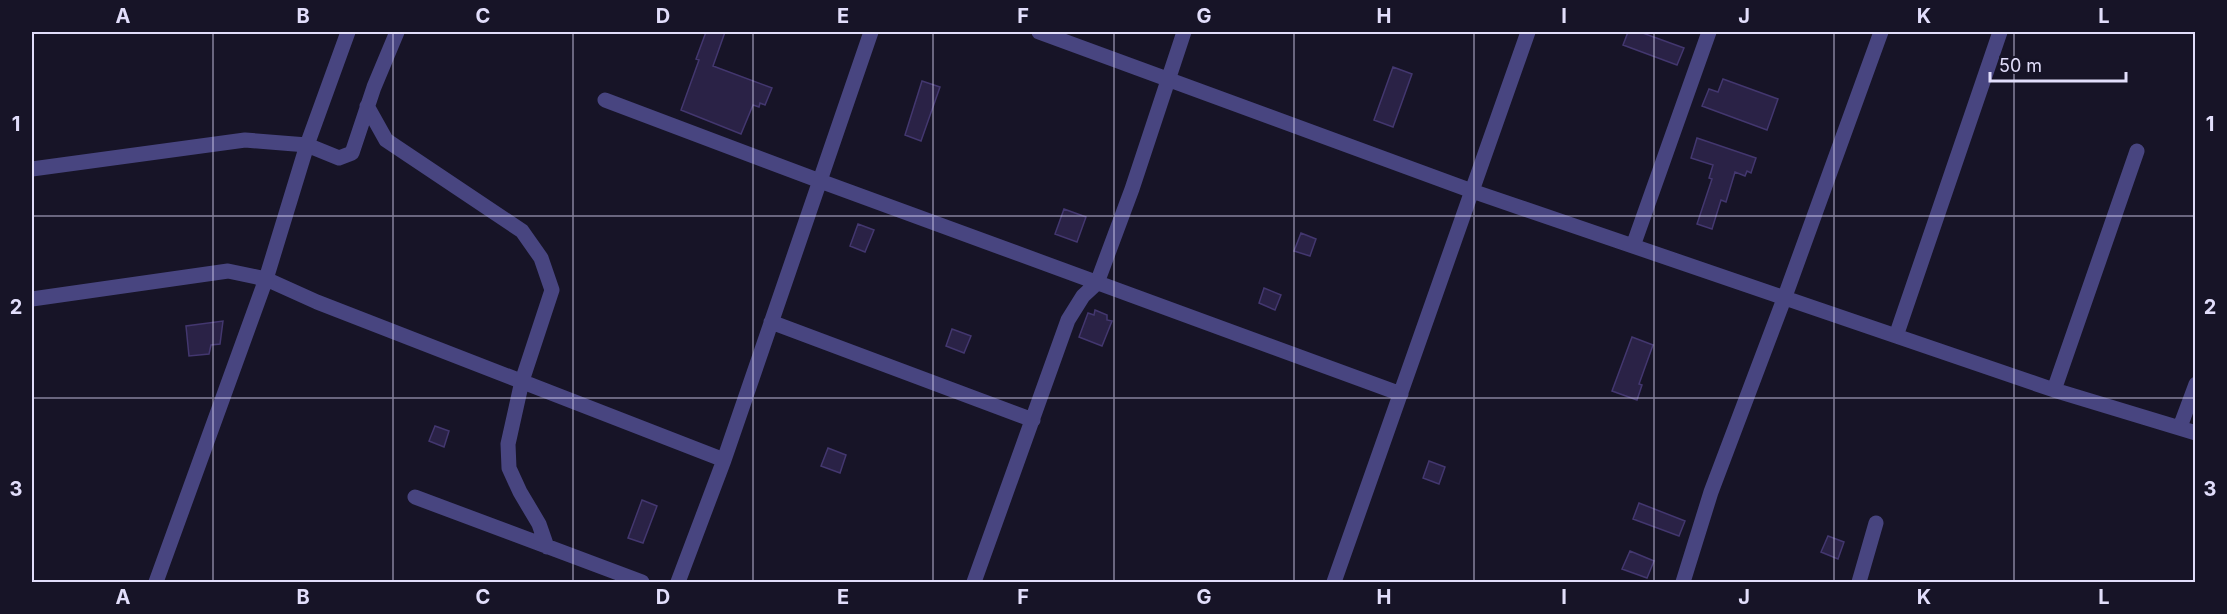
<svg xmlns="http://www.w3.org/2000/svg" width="2227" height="614" font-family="Inter,sans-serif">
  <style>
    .building { fill: #2a2246; stroke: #43376f; stroke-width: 1.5 }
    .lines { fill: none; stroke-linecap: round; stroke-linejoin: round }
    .minor { stroke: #484580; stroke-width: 15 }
    .grid { fill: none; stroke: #e2defb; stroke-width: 1.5; stroke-opacity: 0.55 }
    .neatline { fill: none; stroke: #e2defb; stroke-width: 2 }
    .grid-label { font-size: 20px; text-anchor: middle; font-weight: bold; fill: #e2defb }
  </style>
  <rect width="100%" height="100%" fill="#171427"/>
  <path class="building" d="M706 32H725L713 66 772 88 765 105 760 103 759 107 753 105 741 134 681 110 699 60 696 59Z
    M1628 32H1640L1684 48 1677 65 1623 45Z
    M1393 67 1412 74 1393 127 1374 120Z
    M1723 79 1778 99 1767 130 1702 106 1709 89 1718 92Z
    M922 81 940 87 921 141 905 135Z
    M1697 138 1756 158 1751 173 1747 171 1745 176 1735 172 1726 202 1721 200 1712 229 1697 224 1712 179 1709 178 1713 165 1691 158Z
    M1064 209 1086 217 1077 242 1055 234Z
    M858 224 874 230 865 252 850 246Z
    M1301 233 1316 239 1310 256 1294 251Z
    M1264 288 1281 295 1275 310 1259 303Z
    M1095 310 1107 315V320L1112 321 1102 346 1079 337 1088 313 1094 315Z
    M223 321 220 344 211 345 209 354 189 356 186 326Z
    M952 329 971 336 964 353 946 346Z
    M1632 337 1653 345 1639 384 1642 385 1637 400 1612 391Z
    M435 426 449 431 444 447 429 441Z
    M828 448 846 455 840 473 821 466Z
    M1429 461 1445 467 1439 484 1423 478Z
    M642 500 657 506 643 543 628 538Z
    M1639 503 1685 521 1679 536 1633 519Z
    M1828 536 1844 542 1838 559 1821 552Z
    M1630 551 1654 561 1647 578 1622 569Z"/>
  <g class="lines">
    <path class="minor" d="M1039 32 1472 191 2054 390 2196 433
      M605 100 820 181 1401 394
      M367 106 386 140 522 231 541 258 552 290 522 381 508 444 509 468 520 492 539 524 547 547
      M32 169 245 140 307 145 339 158 352 153 374 87 397 32
      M1633 246 1709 32
      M32 299 228 271 266 279 317 302 724 460
      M771 322 1033 420
      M1896 336 2000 32
      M2054 390 2137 151
      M2180 427 2196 384
      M415 497 642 582
      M156 582 266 279 307 145 348 32
      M678 582 724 460 871 32
      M974 582 1068 320 1083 296 1097 283 1132 189 1184 32
      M1334 582 1528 32
      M1683 582 1711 492 1784 299 1881 32
      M1859 582 1876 523"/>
  </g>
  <path class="grid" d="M213 32V582M393 32V582M573 32V582M753 32V582M933 32V582M1114 32V582M1294 32V582M1474 32V582M1654 32V582M1834 32V582M2014 32V582M32 216H2196M32 398H2196"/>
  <rect width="2227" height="614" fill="none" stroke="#171427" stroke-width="66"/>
  <path d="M1990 72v9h136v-9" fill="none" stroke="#e2defb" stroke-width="3"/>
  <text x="1999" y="72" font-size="18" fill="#e2defb" stroke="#171427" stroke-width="4.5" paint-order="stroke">50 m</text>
  <rect x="33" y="33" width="2161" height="548" class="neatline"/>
  <g class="grid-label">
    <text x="123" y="23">A</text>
    <text x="303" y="23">B</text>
    <text x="483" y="23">C</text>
    <text x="663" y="23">D</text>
    <text x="843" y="23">E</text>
    <text x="1023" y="23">F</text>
    <text x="1204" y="23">G</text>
    <text x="1384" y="23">H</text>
    <text x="1564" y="23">I</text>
    <text x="1744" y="23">J</text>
    <text x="1924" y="23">K</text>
    <text x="2104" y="23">L</text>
    <text x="16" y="131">1</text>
    <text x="2210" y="131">1</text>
    <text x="16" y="314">2</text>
    <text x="2210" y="314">2</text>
    <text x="16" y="496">3</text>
    <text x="2210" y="496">3</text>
    <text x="123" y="604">A</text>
    <text x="303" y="604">B</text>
    <text x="483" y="604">C</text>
    <text x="663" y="604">D</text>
    <text x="843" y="604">E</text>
    <text x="1023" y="604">F</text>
    <text x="1204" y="604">G</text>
    <text x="1384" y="604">H</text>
    <text x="1564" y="604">I</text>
    <text x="1744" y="604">J</text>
    <text x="1924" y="604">K</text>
    <text x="2104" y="604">L</text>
  </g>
</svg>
